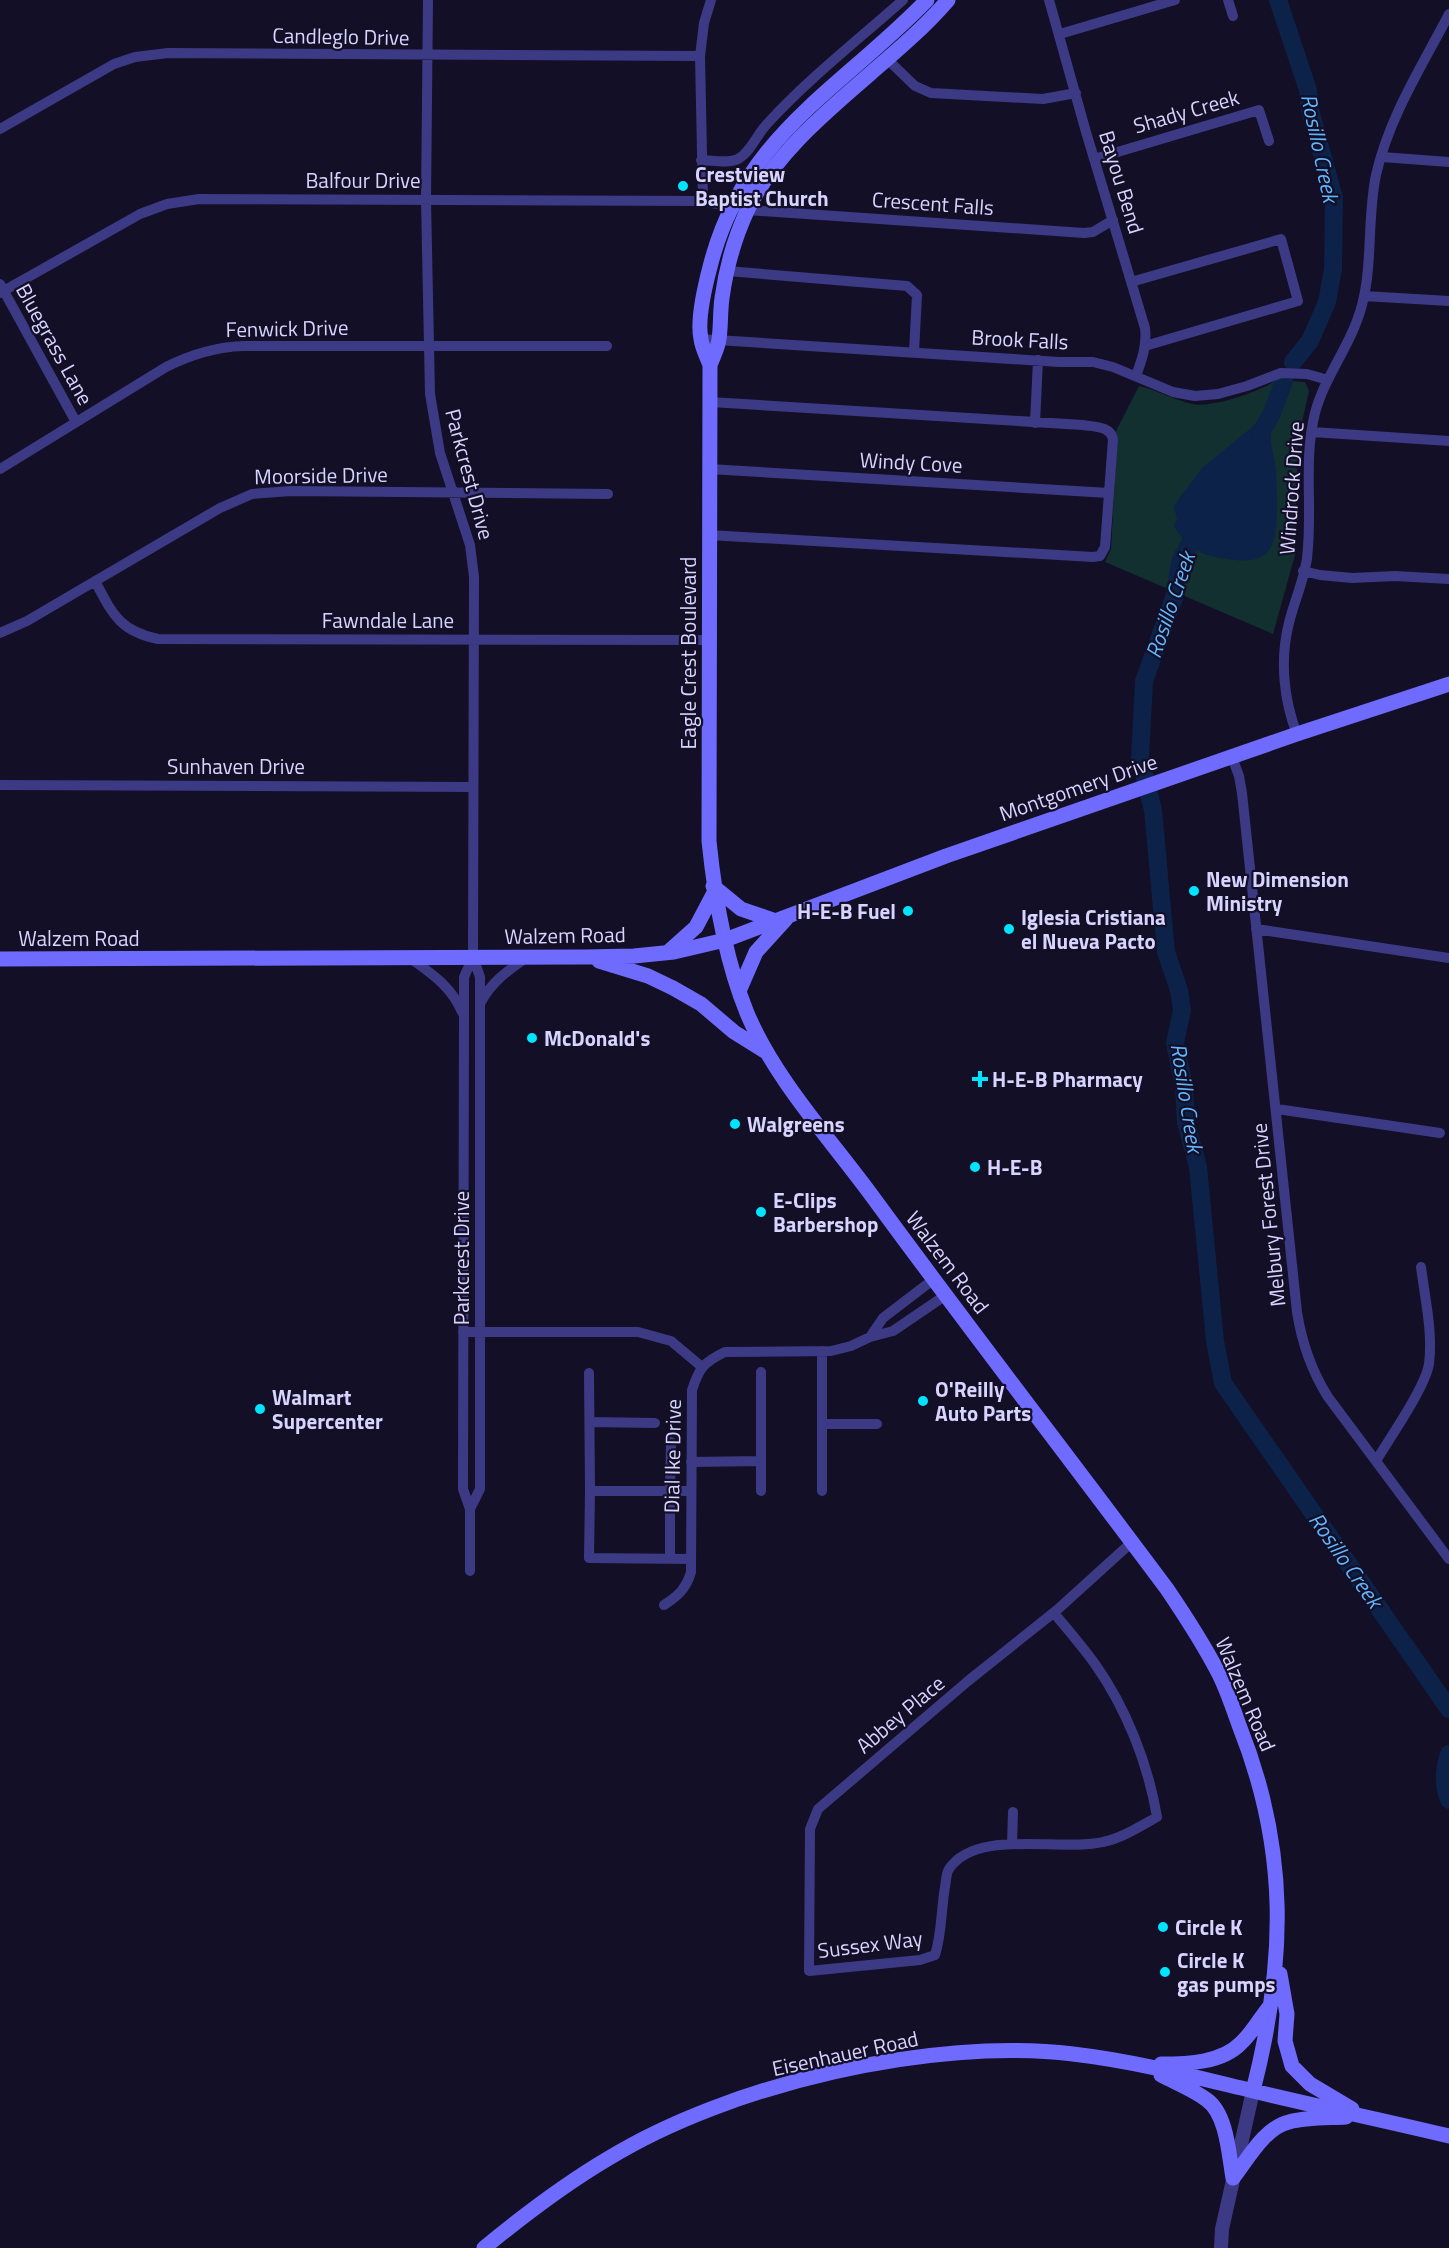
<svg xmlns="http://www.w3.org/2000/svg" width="1449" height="2248" font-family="'Titillium Web',sans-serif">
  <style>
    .green { fill: #12302f }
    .water { fill: #0c2248 }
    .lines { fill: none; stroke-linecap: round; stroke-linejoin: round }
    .river { stroke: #0c2248; stroke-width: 18 }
    .minor { stroke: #3d3a85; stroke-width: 10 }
    .tertiary { stroke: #3d3a85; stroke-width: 14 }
    .secondary { stroke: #6f6bff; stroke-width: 15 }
    .poi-dot { fill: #00e5ff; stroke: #130f26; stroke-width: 2 }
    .labels { text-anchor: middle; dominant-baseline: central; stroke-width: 4.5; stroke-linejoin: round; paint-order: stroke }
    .street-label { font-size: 21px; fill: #d9d4ff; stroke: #130f26 }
    .poi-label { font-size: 21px; font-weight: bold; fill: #d9d4ff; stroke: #130f26; text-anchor: start }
    .water-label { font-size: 22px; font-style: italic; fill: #62b6ff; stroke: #130f26 }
  </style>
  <rect width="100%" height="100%" fill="#130f26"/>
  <path class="green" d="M1276 380 1305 382 1309 391 1298 440 1295 555 1273 634 1105 562 1111 549 1117 441 1115 433 1139 386C1157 390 1174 400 1192 404 1211 408 1260 392 1276 380Z"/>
  <path class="water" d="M1267 413H1272L1274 418C1266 442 1275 452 1276 473 1277 490 1280 537 1269 550 1257 567 1224 559 1207 555 1192 550 1181 539 1174 526L1177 519 1174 507 1175 504 1202 468 1250 429Z"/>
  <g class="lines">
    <path class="river" d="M1278 0 1308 90 1310 110 1334 198 1333 269 1327 302 1310 341 1293 362
      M1260 434 1272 413 1284 381
      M1201 525 1181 559 1174 598 1144 681 1140 758 1153 810 1166 952 1179 990 1182 1010 1175 1043 1184 1087 1186 1122 1198 1167 1215 1341 1223 1383 1449 1709
      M1449 1754C1444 1769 1443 1785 1449 1800"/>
    <path class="minor" d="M428 0 426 200 430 394 440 453 470 545 474 577 473 957 480 977V1489L470 1509
      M1049 0 1086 132 1145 328C1147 346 1142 359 1136 376
      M1228 0 1233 16
      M1060 34 1175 0
      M888 60 915 86 931 93 1043 99 1076 93
      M0 129 114 64 135 57 168 53 700 56
      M1382 157 1449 162
      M1094 159 1259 110 1269 141
      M701 160C712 160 728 164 738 159 751 152 757 134 767 124 808 79 858 40 903 0
      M703 201 700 56 704 23 711 0
      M727 271 907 286 917 295 914 352
      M1131 282 1281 239 1298 301 1145 346
      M0 284 76 422
      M0 293 140 214 167 204 199 199 703 201 747 210 1084 233 1093 232 1113 220
      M1364 296 1449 301
      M701 339 1059 362H1093L1113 367 1173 392 1195 396 1218 394 1247 386 1281 373 1307 374 1328 380
      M1035 423 1038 360
      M1312 432 1449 441
      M0 469 166 367C192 354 215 347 243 346H607
      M709 469 1109 493
      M709 535 1093 557 1100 556 1105 547 1113 439C1110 426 1095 427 1083 425L710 402
      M1303 571 1320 575 1352 578 1395 576 1449 579
      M95 581C112 613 119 631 158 639L709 640
      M0 633 27 621 220 508 252 494 291 491 608 494
      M1297 734C1284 701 1280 662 1288 627 1293 604 1304 581 1307 558 1313 510 1303 460 1315 413 1325 375 1352 344 1362 305 1373 263 1367 218 1376 175 1389 117 1422 66 1449 14
      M1232 757 1239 776 1242 793 1297 1312C1302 1344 1311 1370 1328 1397L1449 1559
      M0 785 473 787
      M1256 929 1449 958
      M410 958C432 974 451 986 462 1012
      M481 1002C492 981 509 970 527 957
      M1277 1109 1440 1133
      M463 1332H638L671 1341 702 1367
      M870 1337 883 1318 934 1279
      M822 1351V1491
      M589 1373 590 1491H691
      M590 1422 655 1423
      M822 1424H877
      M761 1461V1491
      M1376 1461C1389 1439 1425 1388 1429 1364 1433 1332 1425 1299 1421 1267
      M691 1462 761 1461V1372
      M590 1491 589 1558 691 1559
      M670 1491 671 1442
      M670 1507V1559
      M470 1571V1509L463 1489 464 1016V977L473 957
      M664 1605C678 1596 686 1589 691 1572L692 1390C699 1368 704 1362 725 1352L831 1351 851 1346 870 1337 893 1331 946 1295
      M1012 1844 1013 1812
      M935 1955 920 1960 809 1971 810 1829 818 1809 968 1681 1057 1610 1132 1542
      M935 1955C942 1933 941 1910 945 1887 946 1882 946 1873 949 1869 976 1828 1061 1852 1103 1842 1122 1838 1139 1827 1157 1817 1148 1763 1126 1708 1095 1664 1082 1646 1068 1630 1054 1613"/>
    <path class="tertiary" d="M1221 2248 1222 2229 1253 2091"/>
    <path class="secondary" d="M948 0C888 70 787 126 747 211 735 237 726 269 722 298 720 312 721 326 719 339 718 348 713 357 710 365L709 841C715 900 725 959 747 1013 775 1080 833 1142 875 1200 971 1331 1070 1459 1167 1589 1186 1617 1204 1645 1219 1674 1227 1690 1233 1708 1239 1725 1289 1850 1286 1962 1253 2091
      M710 365C707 357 702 348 701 339 697 321 705 286 710 267 743 135 840 90 927 0
      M713 886 741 909 776 921
      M668 952 696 927 715 891
      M0 959 585 957 634 956 674 952 725 940 946 856 1297 734 1449 684
      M599 961 648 976 673 988 701 1004 734 1032 766 1052
      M739 991 756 952 786 919
      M1280 1974 1287 2014 1285 2041 1292 2066 1310 2084 1352 2109
      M1161 2064C1187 2064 1222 2063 1241 2043 1252 2033 1260 2018 1270 2006
      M1161 2075C1176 2083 1194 2090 1207 2100 1227 2114 1229 2156 1233 2178
      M1233 2178C1248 2159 1264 2128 1289 2122 1306 2117 1327 2118 1346 2117
      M484 2248C524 2215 565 2184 609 2158 730 2084 932 2037 1073 2054 1133 2061 1191 2076 1249 2090 1315 2106 1382 2120 1449 2136"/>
  </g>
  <g class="poi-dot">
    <circle cx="683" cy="186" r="6"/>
    <circle cx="1194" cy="891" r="6"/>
    <circle cx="908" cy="911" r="6"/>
    <circle cx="1009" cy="929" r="6"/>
    <circle cx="532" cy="1038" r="6"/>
    <path d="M977 1070h6v6h6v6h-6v6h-6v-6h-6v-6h6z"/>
    <circle cx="735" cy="1124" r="6"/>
    <circle cx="975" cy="1167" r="6"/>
    <circle cx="761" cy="1212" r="6"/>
    <circle cx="923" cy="1401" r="6"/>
    <circle cx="260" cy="1409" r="6"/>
    <circle cx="1163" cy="1927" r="6"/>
    <circle cx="1165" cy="1972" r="6"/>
  </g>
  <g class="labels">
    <g class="street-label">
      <text transform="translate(341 36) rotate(1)">Candleglo Drive</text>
      <text transform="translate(1186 111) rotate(-16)">Shady Creek</text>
      <text x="363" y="180">Balfour Drive</text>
      <text transform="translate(1122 182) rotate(73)">Bayou Bend</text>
      <text transform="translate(933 203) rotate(4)">Crescent Falls</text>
      <text transform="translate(287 328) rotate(-1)">Fenwick Drive</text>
      <text transform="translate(1020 339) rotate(3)">Brook Falls</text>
      <text transform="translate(55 344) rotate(61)">Bluegrass Lane</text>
      <text transform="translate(911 462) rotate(3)">Windy Cove</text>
      <text transform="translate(470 474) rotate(75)">Parkcrest Drive</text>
      <text transform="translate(321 475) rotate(-1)">Moorside Drive</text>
      <text transform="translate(1291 488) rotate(-86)">Windrock Drive</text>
      <text x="388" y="620">Fawndale Lane</text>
      <text transform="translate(688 653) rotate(-90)">Eagle Crest Boulevard</text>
      <text x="236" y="766">Sunhaven Drive</text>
      <text transform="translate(1078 787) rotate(-19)">Montgomery Drive</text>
      <text transform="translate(565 935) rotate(-1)">Walzem Road</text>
      <text x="79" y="938">Walzem Road</text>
      <text transform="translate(1268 1215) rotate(-96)">Melbury Forest Drive</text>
      <text transform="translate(461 1258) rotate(-90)">Parkcrest Drive</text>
      <text transform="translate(948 1262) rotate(53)">Walzem Road</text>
      <text transform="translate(672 1456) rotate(-89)">Dial Ike Drive</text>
      <text transform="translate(1246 1694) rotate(67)">Walzem Road</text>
      <text transform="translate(900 1714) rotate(-40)">Abbey Place</text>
      <text transform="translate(870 1944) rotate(-7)">Sussex Way</text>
      <text transform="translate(845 2053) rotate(-12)">Eisenhauer Road</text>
    </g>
    <g class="poi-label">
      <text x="695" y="174">Crestview<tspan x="695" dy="24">Baptist Church</tspan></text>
      <text x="1206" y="879">New Dimension<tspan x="1206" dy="24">Ministry</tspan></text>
      <text x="896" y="911" text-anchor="end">H-E-B Fuel</text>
      <text x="1021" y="917">Iglesia Cristiana<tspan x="1021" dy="24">el Nueva Pacto</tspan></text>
      <text x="544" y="1038">McDonald's</text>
      <text x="992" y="1079">H-E-B Pharmacy</text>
      <text x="747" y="1124">Walgreens</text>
      <text x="987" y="1167">H-E-B</text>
      <text x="773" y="1200">E-Clips<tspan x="773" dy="24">Barbershop</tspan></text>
      <text x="935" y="1389">O'Reilly<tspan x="935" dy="24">Auto Parts</tspan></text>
      <text x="272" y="1397">Walmart<tspan x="272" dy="24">Supercenter</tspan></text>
      <text x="1175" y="1927">Circle K</text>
      <text x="1177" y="1960">Circle K<tspan x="1177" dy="24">gas pumps</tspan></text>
    </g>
    <g class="water-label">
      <text transform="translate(1320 148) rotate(78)">Rosillo Creek</text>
      <text transform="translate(1170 605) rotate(-71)">Rosillo Creek</text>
      <text transform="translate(1187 1098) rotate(81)">Rosillo Creek</text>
      <text transform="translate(1346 1560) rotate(55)">Rosillo Creek</text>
    </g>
  </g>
</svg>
